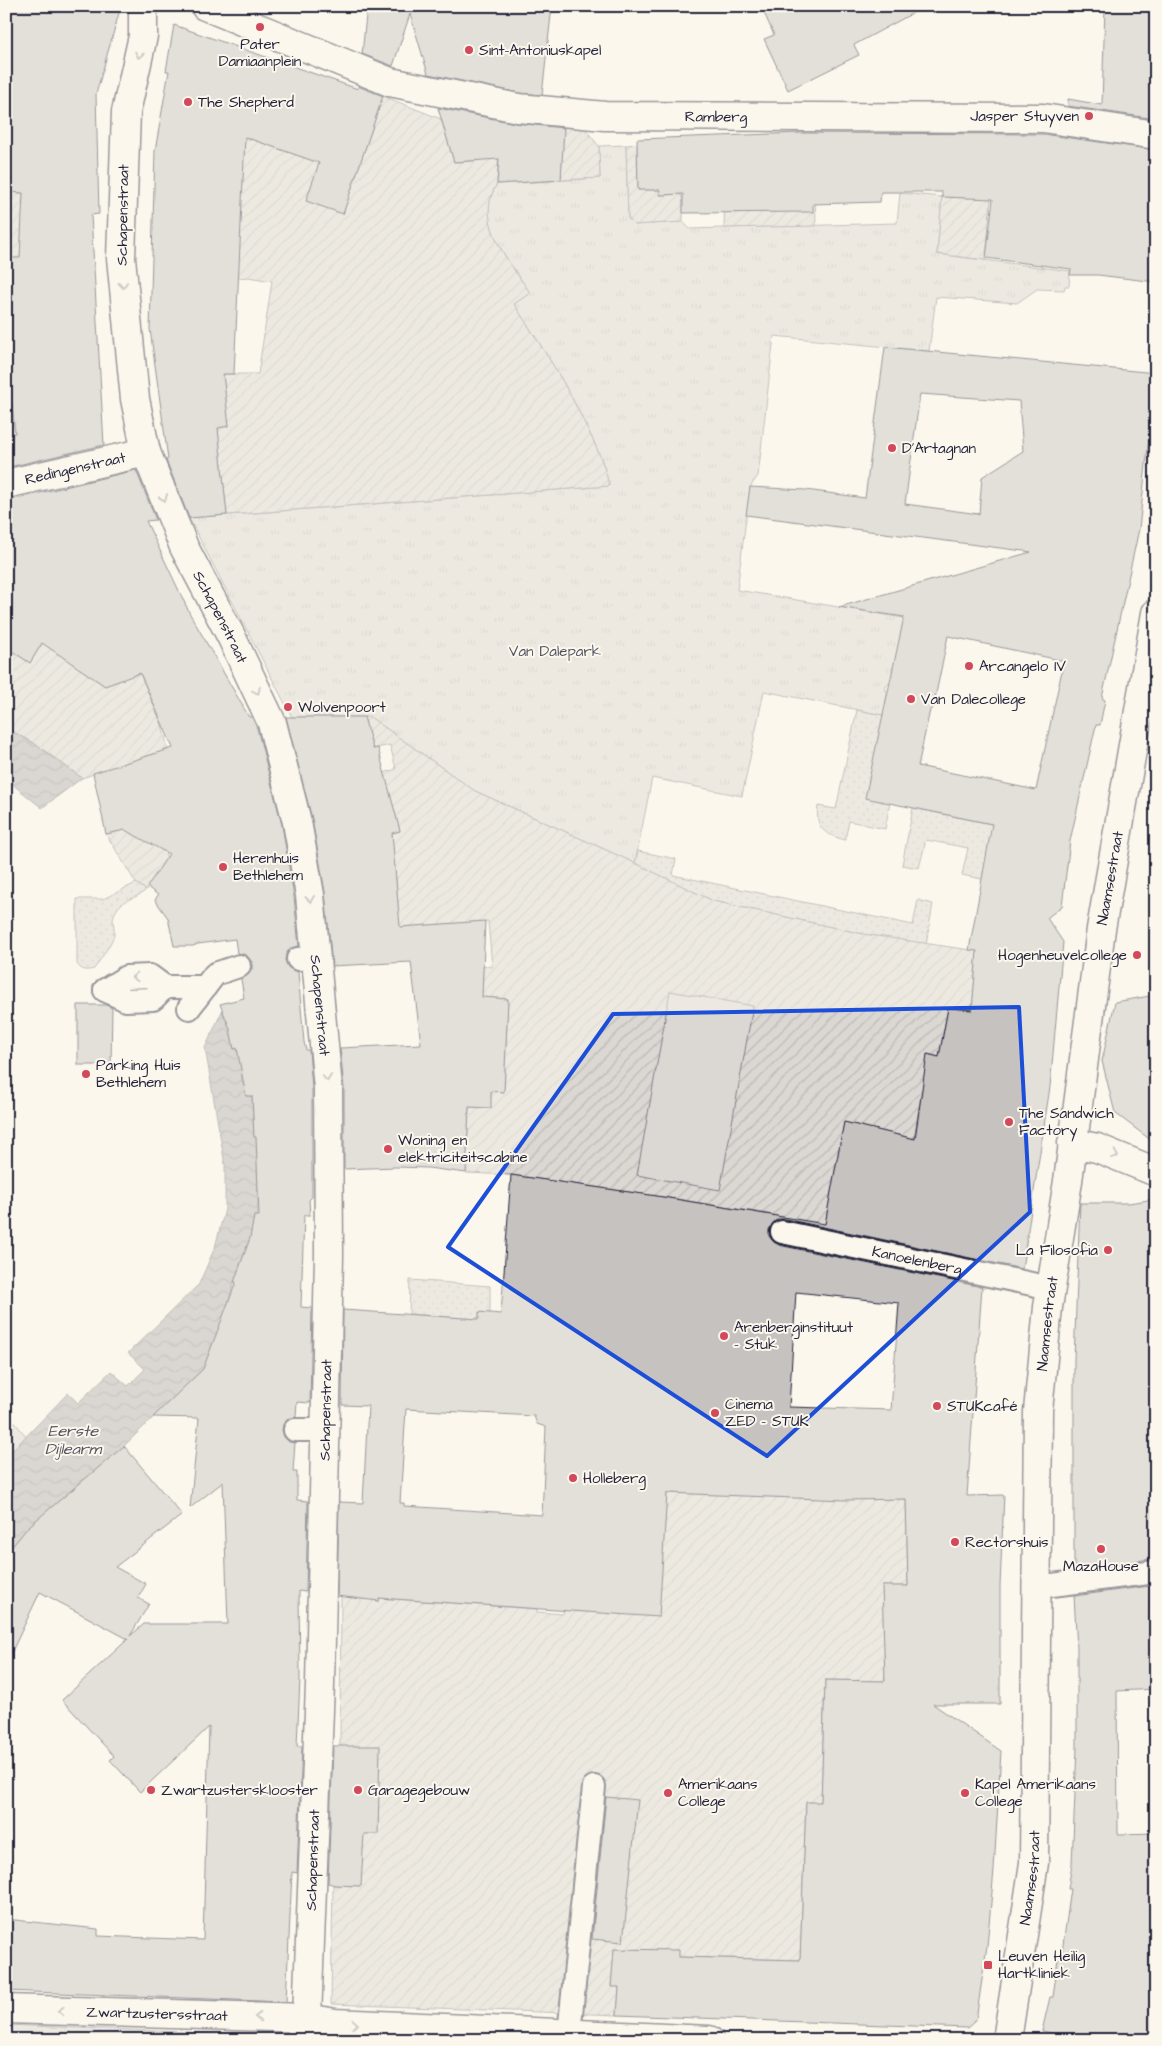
<svg xmlns="http://www.w3.org/2000/svg" width="1162" height="2046" font-family="'Architects Daughter',sans-serif">
  <style>
    .grass { fill: url(#grass-dots); stroke: #7e7d87 }
    .park { fill: url(#park-tufts); stroke: #7e7d87 }
    .garden { fill: url(#garden-furrows); stroke: #7e7d87 }
    .pitch { fill: #dbd8d3; stroke: #7e7d87 }
    .water { fill: url(#water-waves); stroke: #787681 }
    .building { fill: #c6c2c0; stroke: #22223b; fill-rule: evenodd }
    .lines { fill: none; stroke-linecap: round; stroke-linejoin: round }
    .service-casing { stroke: #22223b; stroke-width: 26 }
    .minor-casing { stroke: #22223b; stroke-width: 31 }
    .service { stroke: #fbf7ec; stroke-width: 22 }
    .minor { stroke: #fbf7ec; stroke-width: 28 }
    .oneway { stroke: #99979c }
    .marked { fill: none; stroke: #1d4ed8; stroke-width: 4; stroke-linejoin: round }
    .poi-dot { fill: #d1495b; stroke: #fbf7ec; stroke-width: 2 }
    .labels { text-anchor: middle; dominant-baseline: central; stroke-width: 4; stroke-linejoin: round; paint-order: stroke }
    .poi-label { font-size: 15px; fill: #22223b; stroke: #fbf7ec; text-anchor: start }
    .street-label { font-size: 15px; fill: #22223b; stroke: #fbf7ec }
    .park-label { font-size: 15px; fill: #505061; stroke: #fbf7ec }
    .water-label { font-size: 16px; font-style: italic; fill: #545364; stroke: #fbf7ec }
  </style>
  <defs>
    <pattern id="grass-dots" width="8" height="8" patternUnits="userSpaceOnUse" patternTransform="scale(1.25)"><rect width="8" height="8" fill="#dbd8d3"/><path d="M2 2h.1M6 6h.1" fill="none" stroke="#bcb9b6" stroke-width="1.8" stroke-linecap="round"/></pattern>
    <pattern id="park-tufts" width="24" height="20" patternUnits="userSpaceOnUse" patternTransform="scale(1.25)"><rect width="24" height="20" fill="#dbd8d3"/><path d="M3 7l-1-3M5 7V3M7 7l1-3M15 17l-1-3M17 17v-4M19 17l1-3" fill="none" stroke="#bcb9b6"/></pattern>
    <pattern id="garden-furrows" width="10" height="10" patternUnits="userSpaceOnUse" patternTransform="scale(1.25)"><rect width="10" height="10" fill="#dbd8d3"/><path d="M-1 1l2-2M0 10L10 0M9 11l2-2" fill="none" stroke="#bcb9b6"/></pattern>
    <pattern id="water-waves" width="16" height="10" patternUnits="userSpaceOnUse" patternTransform="scale(1.25)"><rect width="16" height="10" fill="#b1aeb0"/><path d="M0 5q4-4 8 0t8 0" fill="none" stroke="#908d90"/></pattern>
  </defs>
  <rect width="100%" height="100%" fill="#fbf7ec"/>
  <filter id="ink" filterUnits="userSpaceOnUse"><feTurbulence type="fractalNoise" baseFrequency=".02" numOctaves="2"/><feDisplacementMap in="SourceGraphic" scale="10" xChannelSelector="R" yChannelSelector="G"/><feConvolveMatrix kernelMatrix="1 2 1 2 8 2 1 2 1" color-interpolation-filters="sRGB"/></filter>
  <g filter="url(#ink)">
    <path class="grass" d="M857 710 883 715 890 803 885 829 849 821 845 840C824 834 815 829 818 806L836 809Z
      M913 808 1029 832 982 879 962 875 968 848 926 840 919 868 902 865Z
      M638 851 676 859 673 875 913 925 918 900 933 904 926 944 863 934 713 901 635 863Z
      M136 883 146 890C137 899 124 898 117 909 109 921 116 926 114 935 113 941 98 963 94 969 86 971 82 971 77 964V899H103Z
      M410 1280 490 1286V1313H479V1319L409 1314Z"/>
    <path class="park" d="M626 145 628 218 634 225 683 222 690 229 897 223 900 193 942 197 937 254 1070 271 1069 286H1065L1064 290 1037 289 1017 303 936 297 929 351 774 336 758 476 750 487 737 590 910 619 890 684H887L885 690 888 691 883 715 764 691 742 796 652 778 635 863 475 791 370 717H292L189 518 609 486C605 465 596 445 586 426 566 383 540 344 514 304L530 293C510 261 473 222 497 184L600 178 599 146Z
      M6 1412 26 1436 9 1454 6 1499Z
      M6 2025 183 2032 274 2040H6Z"/>
    <path class="garden" d="M383 96 441 119 454 162 474 161 473 120 501 118 497 184C473 222 510 262 530 293L514 304C540 344 566 383 586 426 596 446 605 465 609 486L227 515 218 428 229 426 223 374H258L272 281 248 277 230 279 237 134 319 163 343 214Z
      M564 122 581 124 599 146 600 178 561 180Z
      M637 144 638 190H660L661 195 681 194V197H683V222L634 225 628 218 626 145Z
      M993 172 986 260 937 254 942 197 969 198Z
      M725 190H815L816 226 724 228Z
      M6 192 23 193 22 204 53 260 8 258 7 283Z
      M6 359 13 414 18 433 6 434Z
      M49 631 79 668 105 686 121 680 137 667 162 725 168 749 82 778 35 744 6 728V647L30 663Z
      M364 717H370L475 791 635 863 713 901 863 934 977 951 972 1010 948 1008 939 1057 928 1054 914 1139 844 1122 824 1231 773 1215 657 1196 511 1175 466 1173 469 1107 490 1108 491 1091 504 1092 508 999 482 997 483 965 492 967 488 921 391 928 398 906 396 877 361 842 400 831 384 773 396 769 390 745 373 749Z
      M161 822 163 834 157 847 165 852 167 858 146 890 136 883 106 834Z
      M667 1493 906 1499 908 1586H883L885 1681 825 1680 821 1802 806 1803 800 1960 679 1957 617 1950 614 1955 611 1986 619 1987 617 2015 331 2004 333 1885 361 1886 340 1746 341 1596 379 1601V1598L537 1609V1612L563 1614 564 1610 659 1599Z
      M1156 1581V1619L1137 1620 1135 1583Z"/>
    <path class="pitch" d="M670 991 753 1006 720 1190 637 1175Z"/>
    <path class="water" d="M6 728 35 744 82 778 42 808 6 779Z
      M222 1011 230 1029 234 1049 239 1048 244 1072 241 1073 243 1086H245L246 1096H252L254 1136 258 1137V1216L234 1282 225 1315 204 1368 124 1446 54 1505 43 1517 21 1536 6 1554 9 1454 68 1393 78 1403 111 1371 128 1386 145 1369 128 1353 199 1284 215 1247 225 1209V1165L205 1048Z"/>
    <path class="building" d="M6 6H121L96 94 99 214 91 215 104 445 9 467 6 452V434L15 433 6 348V258H20L23 193 6 192Z
      M367 6H552L542 95 520 93 428 74 410 14 393 66 362 54Z
      M761 6H926L854 45 859 55 788 90 764 39 774 35Z
      M1105 6H1156V119L1068 106V99L1102 105Z
      M174 25 358 89V86L383 96 343 214 306 201 319 163 245 137 234 374H223L229 426 218 428 227 515 189 518 166 460 168 459 150 329 155 151 169 71H166Z
      M438 108 515 123 564 128 561 180 497 184 499 159 454 162Z
      M800 133 1042 134 1156 150V282L1098 275H1070L1071 269 986 258 993 199 942 197V192H881L880 202 813 204V212L683 213V194L660 195V190H638L637 139Z
      M885 347 1156 373 1139 529 1102 698 1105 700 1100 725H1096L1070 841 1062 906 1047 918 1063 942 1050 1087 1022 1269 785 1219H778L773 1223 769 1230V1236L773 1241 779 1245 982 1287 967 1496 1004 1495 1000 1586V1704H933L1001 1751 994 1870 987 1946 976 2020 967 2028 617 2015 619 1987H611L614 1949 679 1950V1957L800 1960 806 1802H821L825 1680 885 1681 882 1586H908L906 1499 846 1500 667 1493 659 1617 379 1598V1601L337 1596 339 1502 363 1503 368 1406 342 1405 343 1310 479 1319V1312L501 1314 511 1175 657 1196 825 1224 844 1122 915 1139 927 1054 939 1057 948 1008 972 1010 977 951 969 950 992 824 865 798 904 617 839 607 1031 552 746 515 750 487 806 490 865 498ZM920 394 1019 401 1023 451 982 477 979 514 905 504ZM948 636 1064 661 1036 790 918 766 930 710 933 708ZM796 1292 899 1303 891 1410 789 1407ZM406 1409 534 1416 537 1424 546 1427 542 1515 404 1506V1503H400Z
      M136 470 156 520 146 521 190 614 249 717H252L257 728 282 825 294 897 299 946 290 949 286 954 285 960 288 967 298 972 304 1042 306 1050H309L312 1089V1197L309 1200 310 1215H304L301 1307 312 1308 310 1403 297 1402 296 1417 288 1419 283 1424 282 1430 284 1437 289 1442 295 1443 293 1472H297V1500L308 1501 306 1592 299 1591 300 1679 297 1746H302L297 1873 292 1872 286 2002 6 1991V1919L98 1929V1936L203 1940 209 1727 140 1792 110 1760 114 1756 62 1700 128 1639 40 1592 6 1664V1554L28 1527 124 1446 182 1515 115 1567 146 1584 138 1598 149 1604 130 1636 144 1624H228L223 1482 190 1508 199 1418 153 1417 203 1369 236 1282H234L250 1238 254 1216H259L256 1137H254L252 1096H246L237 1048 234 1049 230 1029 220 1004 244 998 241 979 249 974 252 969V962L247 956 237 953 235 939 198 944 193 946H174L168 918 155 900 158 895 147 887 169 854 125 830 106 834 93 773 173 748 140 673 105 686 42 643 30 663 6 647V501Z
      M286 717H364L373 749 378 748 400 831 392 833 400 927 485 921 482 997 508 999 504 1092 491 1091V1108L469 1107 466 1173 428 1168 396 1167 344 1169V1088L340 1048 421 1044 411 962 332 966 325 892 312 819Z
      M1156 995V1144L1115 1113 1102 1061 1115 1002Z
      M78 1005H106L112 1008 111 1065H78Z
      M1156 1199V1553H1151V1559L1074 1569V1360L1080 1203H1128Z
      M1150 1586 1149 1619H1156V1689L1117 1691 1118 1834 1156 1833V2040H1086L1042 2031 1050 1997H1053L1058 1959H1061L1071 1889H1068L1072 1864 1077 1747V1649L1074 1596Z
      M333 1746H380L378 1834H364L361 1886 335 1885 328 1883Z
      M606 1797 638 1800 623 1942 592 1939Z"/>
    <g class="lines">
      <g class="service-casing">
        <g id="service">
          <path d="M298 959 316 957"/>
          <path d="M105 990 126 977 150 976 165 987H205"/>
          <path d="M105 990 126 1000 153 999 165 987"/>
          <path d="M189 1008 215 974 239 966"/>
          <path id="s1" d="M782 1232 1051 1288"/>
          <path d="M295 1430H325"/>
          <path d="M1036 1587 1156 1572"/>
          <path d="M569 2034 594 1787"/>
        </g>
      </g>
      <g class="minor-casing">
        <g id="minor">
          <path id="s2" d="M143 6V36L126 112 121 258 135 399 146 452 184 547 231 636 272 723 297 822 310 895 328 1088 329 1255 320 1685 307 2018 300 2040"/>
          <path id="s3" d="M205 6 390 82 518 108 605 116 1043 118 1156 135"/>
          <path id="s4" d="M6 484 146 452"/>
          <path d="M1072 1143 1097 1148 1156 1172"/>
          <path id="s5" d="M6 2009 307 2018 335 2023 709 2040"/>
          <path id="s6" d="M1007 2040 1034 1863 1038 1411 1048 1307 1068 1181 1101 929 1156 613"/>
        </g>
      </g>
      <use href="#service" class="service"/>
      <use href="#minor" class="minor"/>
    </g>
    <defs><path id="oneway-chevron" d="M-2-3.5L2.5 0L-2 3.5" fill="none" stroke-width="1.6" stroke-linecap="round" stroke-linejoin="round" transform="scale(1.25)"/></defs>
    <g class="oneway">
      <use href="#oneway-chevron" transform="translate(139 55) rotate(102)"/>
      <use href="#oneway-chevron" transform="translate(123 285) rotate(84)"/>
      <use href="#oneway-chevron" transform="translate(164 498) rotate(68)"/>
      <use href="#oneway-chevron" transform="translate(257 691) rotate(65)"/>
      <use href="#oneway-chevron" transform="translate(310 899) rotate(83)"/>
      <use href="#oneway-chevron" transform="translate(135 977) rotate(178)"/>
      <use href="#oneway-chevron" transform="translate(327 1078) rotate(84)"/>
      <use href="#oneway-chevron" transform="translate(1115 1155) rotate(22)"/>
      <use href="#oneway-chevron" transform="translate(61 2011) rotate(-178)"/>
      <use href="#oneway-chevron" transform="translate(258 2017) rotate(-179)"/>
      <use href="#oneway-chevron" transform="translate(355 2024) rotate(3)"/>
    </g>
  </g>
  <path d="M0 0H1162V2046H0ZM1019 1007 1030 1212 767 1456 448 1247 613 1014Z" fill="#fbf7ec" fill-opacity=".55" fill-rule="evenodd"/>
  <path class="marked" d="M1019 1007 1030 1212 767 1456 448 1247 613 1014Z"/>
  <g class="poi-dot">
    <circle cx="260" cy="27" r="5"/>
    <circle cx="469" cy="50" r="5"/>
    <circle cx="188" cy="102" r="5"/>
    <circle cx="1089" cy="116" r="5"/>
    <circle cx="892" cy="448" r="5"/>
    <circle cx="969" cy="666" r="5"/>
    <circle cx="911" cy="699" r="5"/>
    <circle cx="288" cy="707" r="5"/>
    <circle cx="223" cy="867" r="5"/>
    <circle cx="1137" cy="955" r="5"/>
    <circle cx="86" cy="1074" r="5"/>
    <circle cx="1009" cy="1122" r="5"/>
    <circle cx="388" cy="1149" r="5"/>
    <circle cx="1108" cy="1250" r="5"/>
    <circle cx="724" cy="1336" r="5"/>
    <circle cx="937" cy="1406" r="5"/>
    <circle cx="715" cy="1413" r="5"/>
    <circle cx="573" cy="1478" r="5"/>
    <circle cx="955" cy="1542" r="5"/>
    <circle cx="1101" cy="1549" r="5"/>
    <circle cx="151" cy="1790" r="5"/>
    <circle cx="358" cy="1790" r="5"/>
    <circle cx="668" cy="1793" r="5"/>
    <circle cx="965" cy="1793" r="5"/>
    <rect x="983" y="1960" width="10" height="10" rx="2.5"/>
  </g>
  <g class="labels">
    <g class="poi-label">
      <text x="260" y="44" text-anchor="middle">Pater<tspan x="260" dy="17">Damiaanplein</tspan></text>
      <text x="479" y="50">Sint-Antoniuskapel</text>
      <text x="198" y="102">The Shepherd</text>
      <text x="1079" y="116" text-anchor="end">Jasper Stuyven</text>
      <text x="902" y="448">D'Artagnan</text>
      <text x="979" y="666">Arcangelo IV</text>
      <text x="921" y="699">Van Dalecollege</text>
      <text x="298" y="707">Wolvenpoort</text>
      <text x="233" y="858">Herenhuis<tspan x="233" dy="17">Bethlehem</tspan></text>
      <text x="1127" y="955" text-anchor="end">Hogenheuvelcollege</text>
      <text x="96" y="1065">Parking Huis<tspan x="96" dy="17">Bethlehem</tspan></text>
      <text x="1019" y="1113">The Sandwich<tspan x="1019" dy="17">Factory</tspan></text>
      <text x="398" y="1140">Woning en<tspan x="398" dy="17">elektriciteitscabine</tspan></text>
      <text x="1098" y="1250" text-anchor="end">La Filosofia</text>
      <text x="734" y="1327">Arenberginstituut<tspan x="734" dy="17">- Stuk</tspan></text>
      <text x="725" y="1404">Cinema<tspan x="725" dy="17">ZED - STUK</tspan></text>
      <text x="947" y="1406">STUKcafé</text>
      <text x="583" y="1478">Holleberg</text>
      <text x="965" y="1542">Rectorshuis</text>
      <text x="1101" y="1566" text-anchor="middle">MazaHouse</text>
      <text x="678" y="1784">Amerikaans<tspan x="678" dy="17">College</tspan></text>
      <text x="975" y="1784">Kapel Amerikaans<tspan x="975" dy="17">College</tspan></text>
      <text x="161" y="1790">Zwartzustersklooster</text>
      <text x="368" y="1790">Garagegebouw</text>
      <text x="998" y="1956">Leuven Heilig<tspan x="998" dy="17">Hartkliniek</tspan></text>
    </g>
    <g class="street-label">
      <text stroke="none"><textPath href="#s3" startOffset="529">Ramberg</textPath></text>
      <text transform="translate(123 215) rotate(-89)">Schapenstraat</text>
      <text stroke="none"><textPath href="#s4" startOffset="71">Redingenstraat</textPath></text>
      <text stroke="none"><textPath href="#s2" startOffset="631">Schapenstraat</textPath></text>
      <text stroke="none"><textPath href="#s6" startOffset="1169">Naamsestraat</textPath></text>
      <text stroke="none"><textPath href="#s2" startOffset="1036">Schapenstraat</textPath></text>
      <text stroke="none"><textPath href="#s1" startOffset="138">Kanoelenberg</textPath></text>
      <text stroke="none"><textPath href="#s6" startOffset="719">Naamsestraat</textPath></text>
      <text transform="translate(326 1410) rotate(-89)">Schapenstraat</text>
      <text transform="translate(313 1860) rotate(-88)">Schapenstraat</text>
      <text stroke="none"><textPath href="#s6" startOffset="164">Naamsestraat</textPath></text>
      <text stroke="none"><textPath href="#s5" startOffset="151">Zwartzustersstraat</textPath></text>
    </g>
    <g class="park-label">
      <text x="555" y="651">Van Dalepark</text>
    </g>
    <g class="water-label">
      <text x="73" y="1431">Eerste<tspan x="73" dy="18">Dijlearm</tspan></text>
    </g>
  </g>
  <rect width="1162" height="2046" fill="none" stroke="#fbf7ec" stroke-width="25"/>
  <rect x="12" y="12" width="1137" height="2021" fill="none" stroke="#22223b" stroke-width="2" filter="url(#ink)"/>
</svg>
